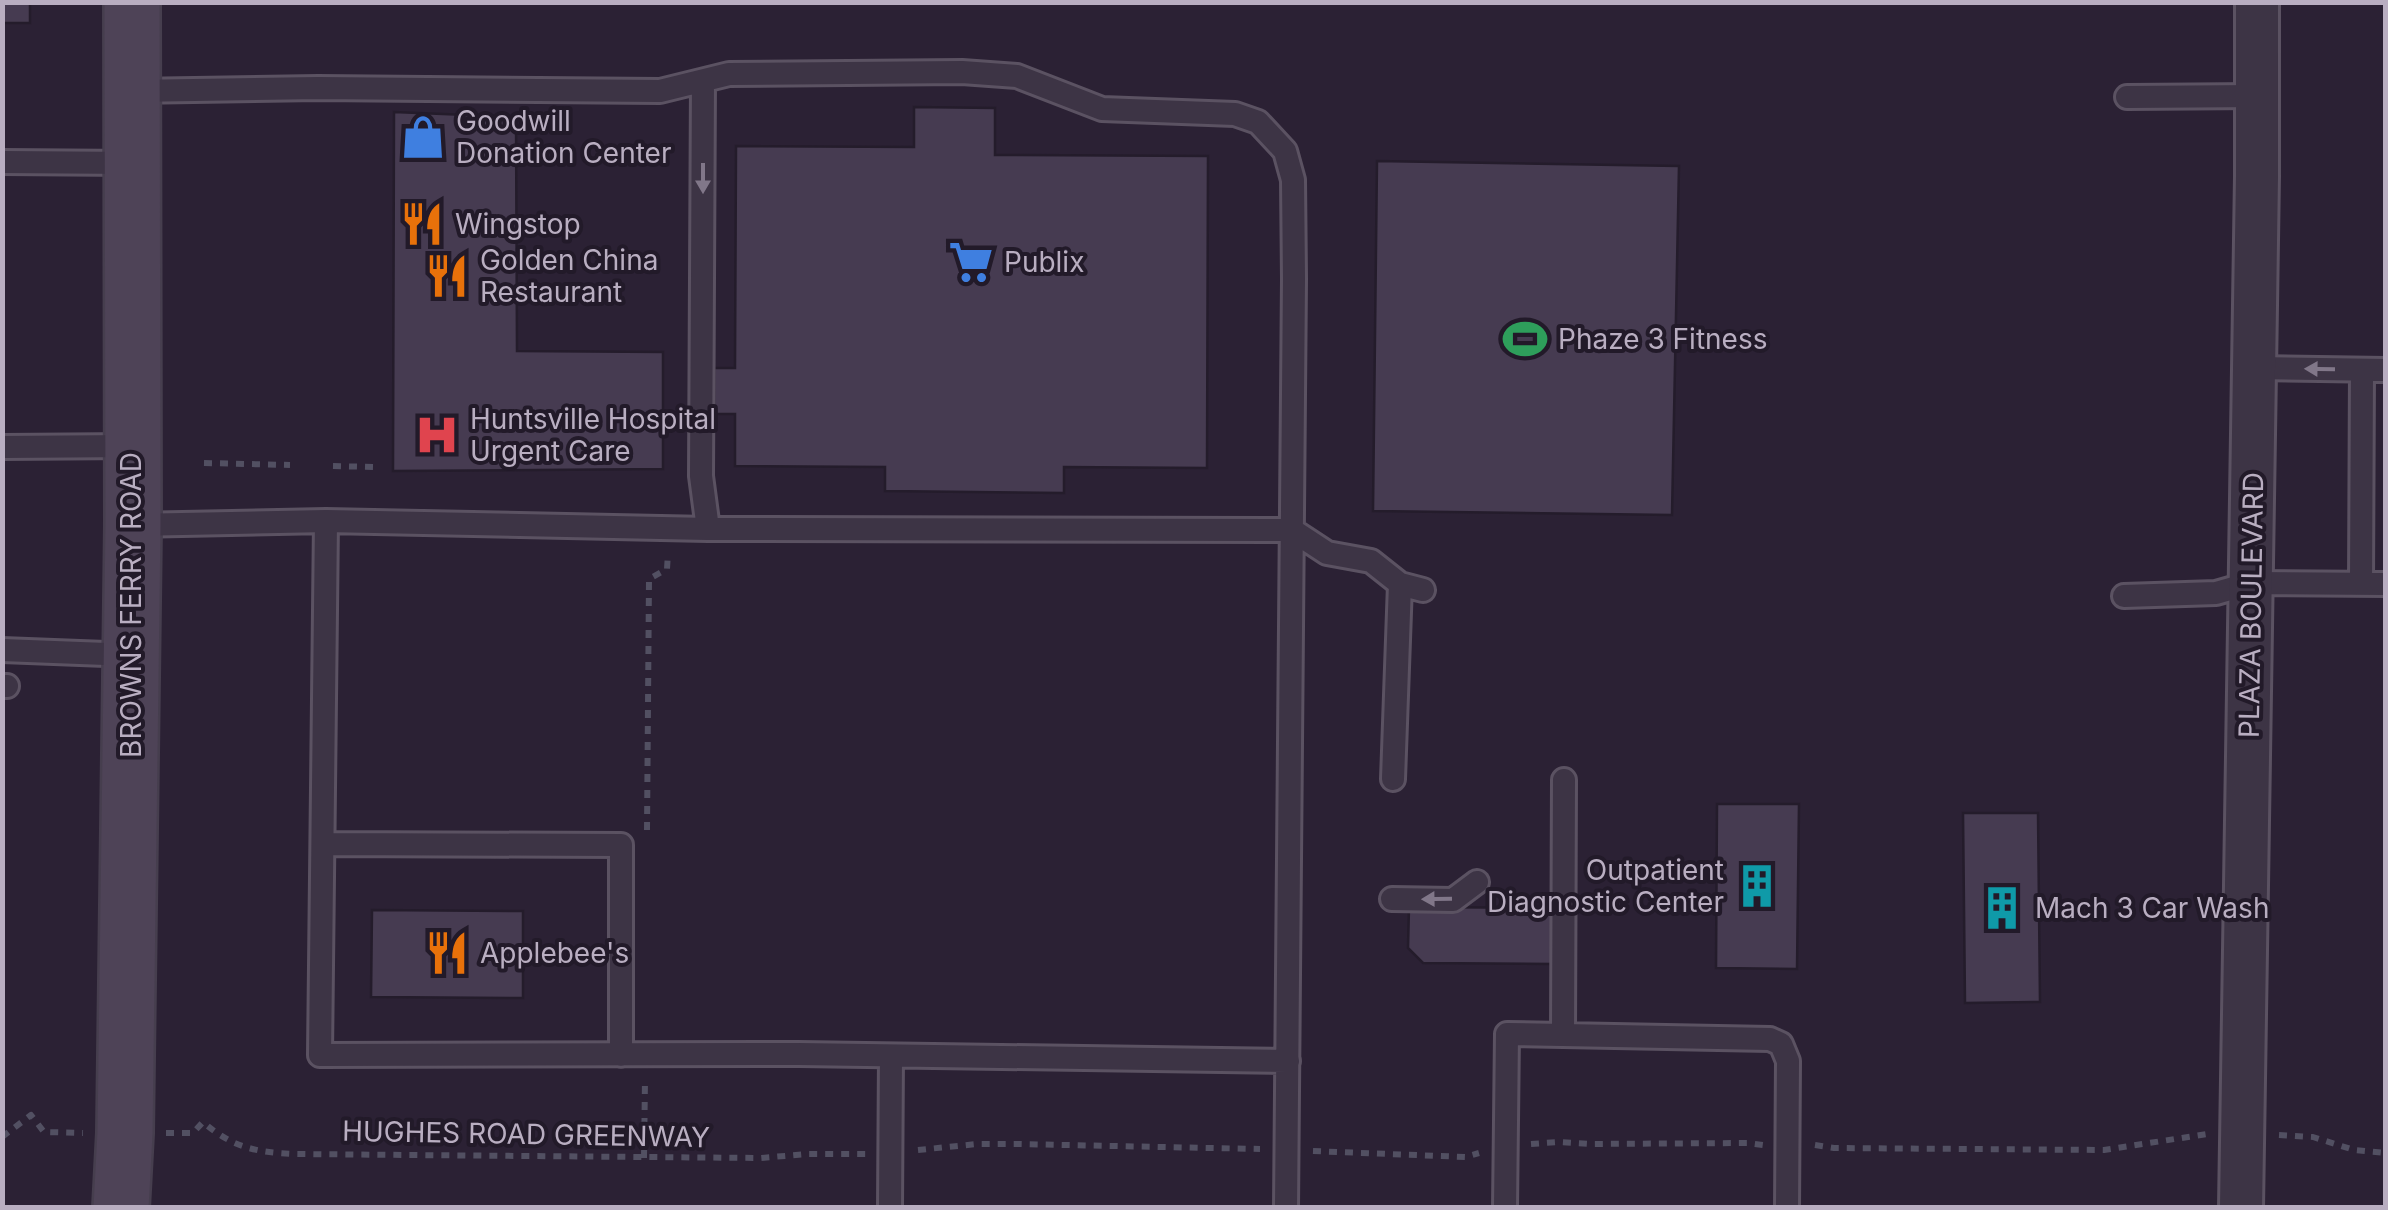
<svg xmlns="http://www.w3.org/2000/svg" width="2388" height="1210" font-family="Inter,sans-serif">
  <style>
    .building { fill: #463b51; stroke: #241c2b; stroke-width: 2.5 }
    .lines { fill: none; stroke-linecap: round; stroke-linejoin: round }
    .service-casing { stroke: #5b5262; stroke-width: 28 }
    .minor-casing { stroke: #5b5262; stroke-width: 48 }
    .secondary-casing { stroke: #463e4e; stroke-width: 60 }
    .path { stroke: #525062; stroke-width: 6; stroke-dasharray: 8 8; stroke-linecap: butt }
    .service { stroke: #3d3445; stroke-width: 22 }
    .minor { stroke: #3d3445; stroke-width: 42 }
    .secondary { stroke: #4e4357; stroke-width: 55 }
    .oneway { fill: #817789 }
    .labels { text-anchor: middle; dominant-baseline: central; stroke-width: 8; stroke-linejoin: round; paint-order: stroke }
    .poi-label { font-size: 28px; fill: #b9aec1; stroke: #221a29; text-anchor: start }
    .street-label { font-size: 28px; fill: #b9aec1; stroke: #221a29 }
  </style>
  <rect width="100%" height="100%" fill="#2b2134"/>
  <path class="building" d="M2 2H30V23H2Z
    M914 107 995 108V155L1208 156 1207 468 1064 467V493L885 491V467L735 466V414H714V368H735L736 146 914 147Z
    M394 112 516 117 517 351 663 352V469L393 471Z
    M1377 161 1679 166 1672 515 1373 511Z
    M1717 804H1799L1797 969 1716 968Z
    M1963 813H2038L2040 1002 1965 1003Z
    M1409 907 1554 908V964L1423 963 1408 948Z
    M372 910 523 911V998L371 997Z"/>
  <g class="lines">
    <g class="service-casing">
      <path id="service" d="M703 81 701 476 708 529
        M132 91 318 88 660 91 729 74 962 72 1017 76 1102 109 1235 114 1258 122 1285 151 1293 180 1294 279 1286 1208
        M2127 97 2257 96
        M2 162 134 163
        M2254 368 2386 370
        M2 447 132 446
        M326 521 320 1055 799 1054 1288 1061
        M133 525 326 521 708 529 1292 530 1327 553 1371 561 1400 584 1423 590
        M2361 584 2362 370
        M2124 596 2216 593 2251 583 2386 584
        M2 650 132 655
        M2 686H7
        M1393 779 1400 584
        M323 844 621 845V1055
        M1392 899 1453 900 1477 882
        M1563 1035 1564 780
        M890 1208 891 1056
        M1505 1208 1507 1034 1770 1039 1781 1044 1788 1061 1787 1208"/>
    </g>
    <g class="minor-casing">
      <path id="minor" d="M2241 1208 2257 176V2"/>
    </g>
    <g class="secondary-casing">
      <path id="secondary" d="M121 1208 125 1133 133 525 132 2"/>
    </g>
    <path class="path" d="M204 463 290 465
      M333 466 374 467
      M647 830 649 579 667 569 668 553
      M166 1133H193L203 1122C233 1148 256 1152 294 1154L761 1158 807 1154H866
      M2279 1135 2313 1137 2354 1150 2386 1153
      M2 1137 31 1115 44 1132 83 1133
      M1531 1144 1559 1142 1591 1144 1748 1143 1763 1145
      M1815 1145 1834 1148 2104 1150 2207 1134
      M918 1150 977 1144H1017L1260 1149
      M1313 1151 1465 1157 1479 1153
      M644 1158 645 1079"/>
    <use href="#service" class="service"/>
    <use href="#minor" class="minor"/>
    <use href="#secondary" class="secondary"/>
  </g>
  <defs><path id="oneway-solid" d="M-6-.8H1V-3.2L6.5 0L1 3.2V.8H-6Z" transform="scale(2.5)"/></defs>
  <g class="oneway">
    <use href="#oneway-solid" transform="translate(703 178) rotate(90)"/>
    <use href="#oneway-solid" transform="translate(2320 369) rotate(-179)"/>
    <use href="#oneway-solid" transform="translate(1437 899) rotate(179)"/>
  </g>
  <defs>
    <g id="shop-bare" transform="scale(3.45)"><path d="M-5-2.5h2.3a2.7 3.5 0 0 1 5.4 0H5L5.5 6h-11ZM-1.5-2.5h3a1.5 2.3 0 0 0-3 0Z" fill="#3f7fe0" stroke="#221a29" stroke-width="2.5" paint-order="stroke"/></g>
    <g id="restaurant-bare" transform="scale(3.45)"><path d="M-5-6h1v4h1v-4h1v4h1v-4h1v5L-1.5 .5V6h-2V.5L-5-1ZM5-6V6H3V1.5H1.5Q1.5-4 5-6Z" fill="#e8710a" stroke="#221a29" stroke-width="2.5" paint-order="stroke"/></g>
    <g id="supermarket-bare" transform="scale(3.45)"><path d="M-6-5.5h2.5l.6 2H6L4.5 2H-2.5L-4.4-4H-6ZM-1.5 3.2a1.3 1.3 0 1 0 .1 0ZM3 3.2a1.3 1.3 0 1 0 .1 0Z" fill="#3f7fe0" stroke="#221a29" stroke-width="2.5" paint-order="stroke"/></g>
    <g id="stadium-bare" transform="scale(3.45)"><path d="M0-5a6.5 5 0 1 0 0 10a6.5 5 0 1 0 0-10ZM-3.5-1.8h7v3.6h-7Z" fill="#2e9e5b" stroke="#221a29" stroke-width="2.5" paint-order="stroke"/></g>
    <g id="hospital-bare" transform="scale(3.45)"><path d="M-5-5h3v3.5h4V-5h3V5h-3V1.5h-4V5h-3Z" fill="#e0444e" stroke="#221a29" stroke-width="2.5" paint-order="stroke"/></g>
    <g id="building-bare" transform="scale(3.45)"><path d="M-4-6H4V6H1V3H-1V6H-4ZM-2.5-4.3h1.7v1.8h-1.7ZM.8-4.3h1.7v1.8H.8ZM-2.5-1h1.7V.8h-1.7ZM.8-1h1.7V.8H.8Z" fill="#0f9aa8" stroke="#221a29" stroke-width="2.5" paint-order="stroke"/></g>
  </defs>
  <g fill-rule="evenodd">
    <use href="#shop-bare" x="423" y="137"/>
    <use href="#restaurant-bare" x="422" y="224"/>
    <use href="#supermarket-bare" x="971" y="262"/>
    <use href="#restaurant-bare" x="447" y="276"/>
    <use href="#stadium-bare" x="1525" y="339"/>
    <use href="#hospital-bare" x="437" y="435"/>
    <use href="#building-bare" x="1757" y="886"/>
    <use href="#building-bare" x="2002" y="908"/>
    <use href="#restaurant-bare" x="447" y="953"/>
  </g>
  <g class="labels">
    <g class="poi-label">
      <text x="456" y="121">Goodwill<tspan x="456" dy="32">Donation Center</tspan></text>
      <text x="455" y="224">Wingstop</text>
      <text x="480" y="260">Golden China<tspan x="480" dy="32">Restaurant</tspan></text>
      <text x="1004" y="262">Publix</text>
      <text x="1558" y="339">Phaze 3 Fitness</text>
      <text x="470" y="419">Huntsville Hospital<tspan x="470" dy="32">Urgent Care</tspan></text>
      <text x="1724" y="870" text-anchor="end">Outpatient<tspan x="1724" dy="32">Diagnostic Center</tspan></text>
      <text x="2035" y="908">Mach 3 Car Wash</text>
      <text x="480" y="953">Applebee's</text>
    </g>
    <g class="street-label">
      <text transform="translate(131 605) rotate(-90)">BROWNS FERRY ROAD</text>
      <text transform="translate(2251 605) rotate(-89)">PLAZA BOULEVARD</text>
      <text transform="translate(526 1134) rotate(1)">HUGHES ROAD GREENWAY</text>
    </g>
  </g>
  <rect width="2388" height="1210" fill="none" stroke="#b9aec1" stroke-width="10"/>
</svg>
